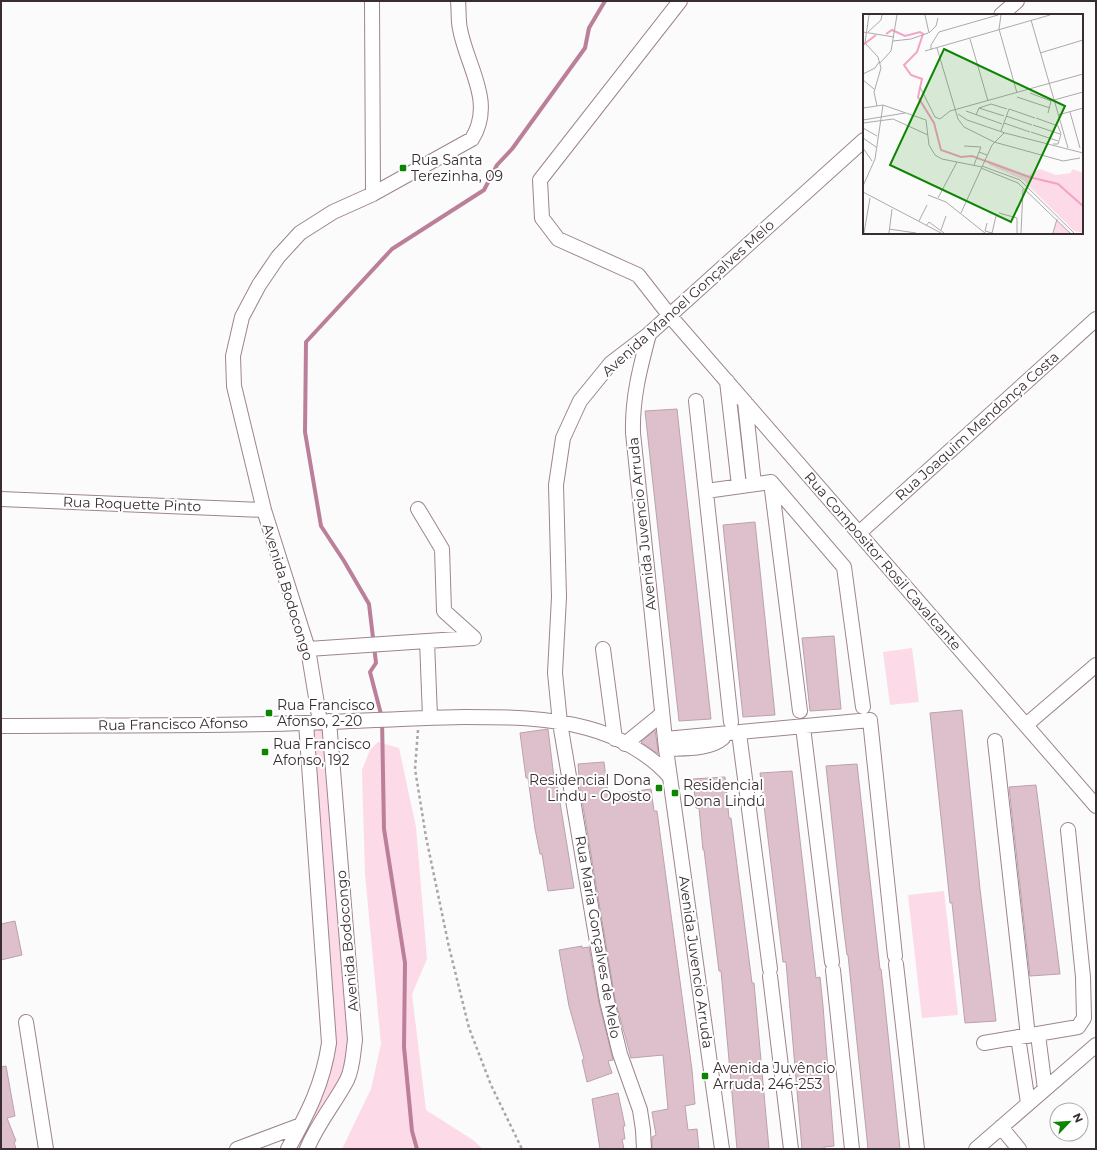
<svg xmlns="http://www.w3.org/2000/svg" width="1097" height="1150" font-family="Montserrat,sans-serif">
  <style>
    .green { fill: #fcdae8 }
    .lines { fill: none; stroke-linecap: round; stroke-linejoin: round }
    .stream { stroke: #bc7f9a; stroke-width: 4 }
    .building { fill: #ddc0cc; stroke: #bca1ac }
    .minor-casing { stroke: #9e848e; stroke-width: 16 }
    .path { stroke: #aaa5a7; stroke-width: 2.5; stroke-dasharray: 3 3; stroke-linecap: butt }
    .minor { stroke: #fff; stroke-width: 14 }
    .poi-dot { fill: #0e8502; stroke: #fff; stroke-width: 1.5 }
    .labels { text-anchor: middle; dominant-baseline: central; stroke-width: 4; stroke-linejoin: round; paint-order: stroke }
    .poi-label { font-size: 14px; fill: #382d32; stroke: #fff; text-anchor: start }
    .street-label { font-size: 14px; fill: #382d32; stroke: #fff }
    .inset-river { fill: none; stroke: #f4a2c6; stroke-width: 2 }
    .inset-road { fill: none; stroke: #ada9ab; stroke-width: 1 }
    .view { fill: #0e8502; fill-opacity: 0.15; stroke: #0e8502; stroke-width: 2 }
    .inset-edge { fill: none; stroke: #382d32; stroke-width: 2 }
  </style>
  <rect width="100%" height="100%" fill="#fbfbfb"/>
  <path class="green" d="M912 648 919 702 890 705 883 652Z
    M311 729 324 730 350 1036 344 1072 302 1149H294L329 1077 335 1055V1027Z
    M378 742 399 748 416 827 427 959 412 994 426 1110 473 1140 483 1149H342L371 1089 381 1044 365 874 362 770 370 750Z
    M944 891 958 1015 922 1018 908 895Z"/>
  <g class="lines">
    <path class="stream" d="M417 1149 412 1131 404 1047 405 963 384 829 382 718 370 672 376 663 369 604 344 561 321 526 305 432 306 342 392 249 484 190 497 165 512 149 585 48 589 28 605 1"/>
  </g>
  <path class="building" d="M677 409 711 719 679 721 645 411Z
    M755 522 775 715 743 717 723 525Z
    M834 636 841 709 810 711 802 638Z
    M962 710 980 889 996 1021 965 1023 952 903H950L930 713Z
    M548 729 554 778H556L574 888 548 891 542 854H540L535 829 528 778H526L520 733Z
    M655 730 658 750V754L641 742Z
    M604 762 608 795 651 789 654 811H657L692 1070 695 1104 685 1106 688 1130 697 1129 699 1149H652V1137L656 1135 652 1112 668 1109 663 1055 631 1058 615 999 580 788 578 764Z
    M857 764 880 969H881L883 986 900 1149H868L848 955H847L842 915 826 766Z
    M792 771 816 978 820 977 823 1006 834 1146 824 1147V1149H802L786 962H783L760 773Z
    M725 777 729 818H731L752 983H754L769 1149H737L721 971H719L704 850H703L699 808H696L693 779Z
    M1036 785 1060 974 1030 976 1009 787Z
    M15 921 22 955 1 960V924Z
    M582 946V948L589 947 599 1003 613 1060 608 1061 612 1073 587 1082 582 1060 584 1059 569 1006 559 950Z
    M6 1066 15 1116 7 1118 16 1141 14 1142 16 1149H1V1067Z
    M618 1093 625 1126H623L625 1139H622L624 1149H600L592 1099Z"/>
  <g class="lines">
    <g class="minor-casing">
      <path id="minor" d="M372 1 373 194
        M680 1 540 180 542 218 558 239 638 275 670 316 1096 806
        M1001 15 1017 1
        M649 334C640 368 632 398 633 433L666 749 722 1149
        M727 381 739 486
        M696 401 731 722
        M745 402 754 484
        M771 482 800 711
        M706 491 771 482 844 567 863 707
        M1 499 264 510
        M418 509 442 549 444 611 474 638 427 641
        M859 533 1096 319
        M308 649 427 641 430 717
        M603 649 615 739
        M320 722 308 649 264 510 234 386 233 356 242 317 259 285 278 257 300 233 333 212 373 194 472 139C495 102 467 67 460 29 458 20 459 10 458 1
        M1026 725 1096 665
        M1 726C103 725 205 726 307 723 359 721 412 718 464 717 506 717 547 717 587 728 617 736 649 753 669 776
        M803 727 832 962
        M739 733 770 969
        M665 739 870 720 895 956
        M995 741 1028 1036
        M625 744 662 714
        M666 749C683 748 709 750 723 738
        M896 964 917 1149
        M833 970 852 1149
        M770 976 791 1149
        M26 1022 46 1149
        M1038 1035 1045 1089
        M1018 1037 1028 1103
        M984 1043 1078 1027 1084 1018 1083 977 1068 830
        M1001 1127 1019 1149
        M237 1149 301 1125
        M288 1149C308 1113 323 1084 329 1043L306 723
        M307 1149C317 1124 335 1103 347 1080 353 1068 353 1053 355 1040L329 721
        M644 1149 643 1130 640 1110 620 1054 607 1001 560 723 555 673 559 597 556 485 563 438 580 401 611 363 649 334 864 140
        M976 1149 1096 1045"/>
    </g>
    <path class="path" d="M418 730 415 769 426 837 449 947 469 1028 491 1085 522 1149"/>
    <use href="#minor" class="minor"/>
  </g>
  <g class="poi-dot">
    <rect x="399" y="164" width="8" height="8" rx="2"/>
    <rect x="265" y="709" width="8" height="8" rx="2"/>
    <rect x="261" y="748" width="8" height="8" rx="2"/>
    <rect x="655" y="784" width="8" height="8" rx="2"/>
    <rect x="671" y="789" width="8" height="8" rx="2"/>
    <rect x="701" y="1072" width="8" height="8" rx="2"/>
  </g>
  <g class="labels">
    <g class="poi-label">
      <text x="411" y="160">Rua Santa<tspan x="411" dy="16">Terezinha, 09</tspan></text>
      <text x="277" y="705">Rua Francisco<tspan x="277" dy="16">Afonso, 2-20</tspan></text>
      <text x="273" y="744">Rua Francisco<tspan x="273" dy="16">Afonso, 192</tspan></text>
      <text x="651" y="780" text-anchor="end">Residencial Dona<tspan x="651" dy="16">Lindu - Oposto</tspan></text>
      <text x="683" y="785">Residencial<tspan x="683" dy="16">Dona Lindú</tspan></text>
      <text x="713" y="1068">Avenida Juvêncio<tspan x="713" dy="16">Arruda, 246-253</tspan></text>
    </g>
    <g class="street-label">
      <text transform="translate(688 298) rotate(-42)">Avenida Manoel Gonçalves Melo</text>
      <text transform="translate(977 426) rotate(-42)">Rua Joaquim Mendonça Costa</text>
      <text transform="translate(132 504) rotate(2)">Rua Roquette Pinto</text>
      <text transform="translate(642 524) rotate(-96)">Avenida Juvencio Arruda</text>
      <text transform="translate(883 561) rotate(49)">Rua Compositor Rosil Cavalcante</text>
      <text transform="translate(288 592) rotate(73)">Avenida Bodocongo</text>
      <text transform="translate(173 724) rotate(-1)">Rua Francisco Afonso</text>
      <text transform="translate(598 937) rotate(80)">Rua Maria Gonçalves de Melo</text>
      <text transform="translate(347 941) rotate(-95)">Avenida Bodocongo</text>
      <text transform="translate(696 962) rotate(82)">Avenida Juvencio Arruda</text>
    </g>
  </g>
  <g transform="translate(863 14)">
    <rect width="220" height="220" fill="#fbfbfb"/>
    <path d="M125 146 165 161 177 155 193 161 208 159 209 155 220 159V219L211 217 160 166 126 151ZM194 206 207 219H190Z" fill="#fcdae8"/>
    <path class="inset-river" d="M23 20 29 16 42 22 57 18 60 20 54 38 41 51 48 61 59 65 55 83 71 109 78 136 98 143 109 142 166 163 195 170 220 192M0 31 13 21"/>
    <path class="inset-road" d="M6 1 2 29 15 43 18 54 11 78 14 92M62 1 66 19 73 12 75 4M138 1 136 15 154 79M168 6 205 134M0 18 31 23M5 18 18 6 19 1M76 18 135 1M107 25 125 87M30 27 48 25 65 19M74 34 95 105 101 113 131 128 200 147 217 144M68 36V31L76 18M62 37 187 1M177 39 220 26M17 49 28 37 34 1M0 60 12 54 16 48M0 66 11 75M57 73 72 103 77 105 87 97 220 60M167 79 188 87 185 99M154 83 187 94M191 86 220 78M0 94 20 91 63 106 66 131 72 141 79 145 119 153M116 94 141 102M103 97 139 110M207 98 217 134M95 100 104 106 142 119 220 139M113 101 116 94 128 90 144 95M195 101 220 94M143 102 169 111M173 104 195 112 198 120 195 130H190M0 106 42 99M0 109 30 105 65 121M141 109 167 118M170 111 197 120M0 114 14 122M138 117 146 95 172 104M168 118 195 127M0 124 13 133M101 132 118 133 116 138M0 134 9 147M111 151 116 138 124 141M119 152 157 166 211 219M118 154 155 169 207 219M0 172 12 145 20 91M0 178 78 219M65 181 83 188 122 219M75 184 94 148M98 199 129 131 141 119M136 199 154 204V219M56 207 64 191M124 209 122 217 129 219 133 202M63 212 66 208 81 219M26 215 53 219M78 216 83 202M1 219 7 184M26 219 29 195M158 219 160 175M190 219 194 205"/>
    <path class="view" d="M81 35 202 92 148 208 27 151Z"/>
    <rect width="220" height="220" class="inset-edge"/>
  </g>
  <rect width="1097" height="1150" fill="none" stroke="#382d32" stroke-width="4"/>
  <g transform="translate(1069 1122) rotate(65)"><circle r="19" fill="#ffffff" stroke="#afabad"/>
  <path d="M0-3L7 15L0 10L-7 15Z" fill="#0e8502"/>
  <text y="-6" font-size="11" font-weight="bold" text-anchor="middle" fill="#382d32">N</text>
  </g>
</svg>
